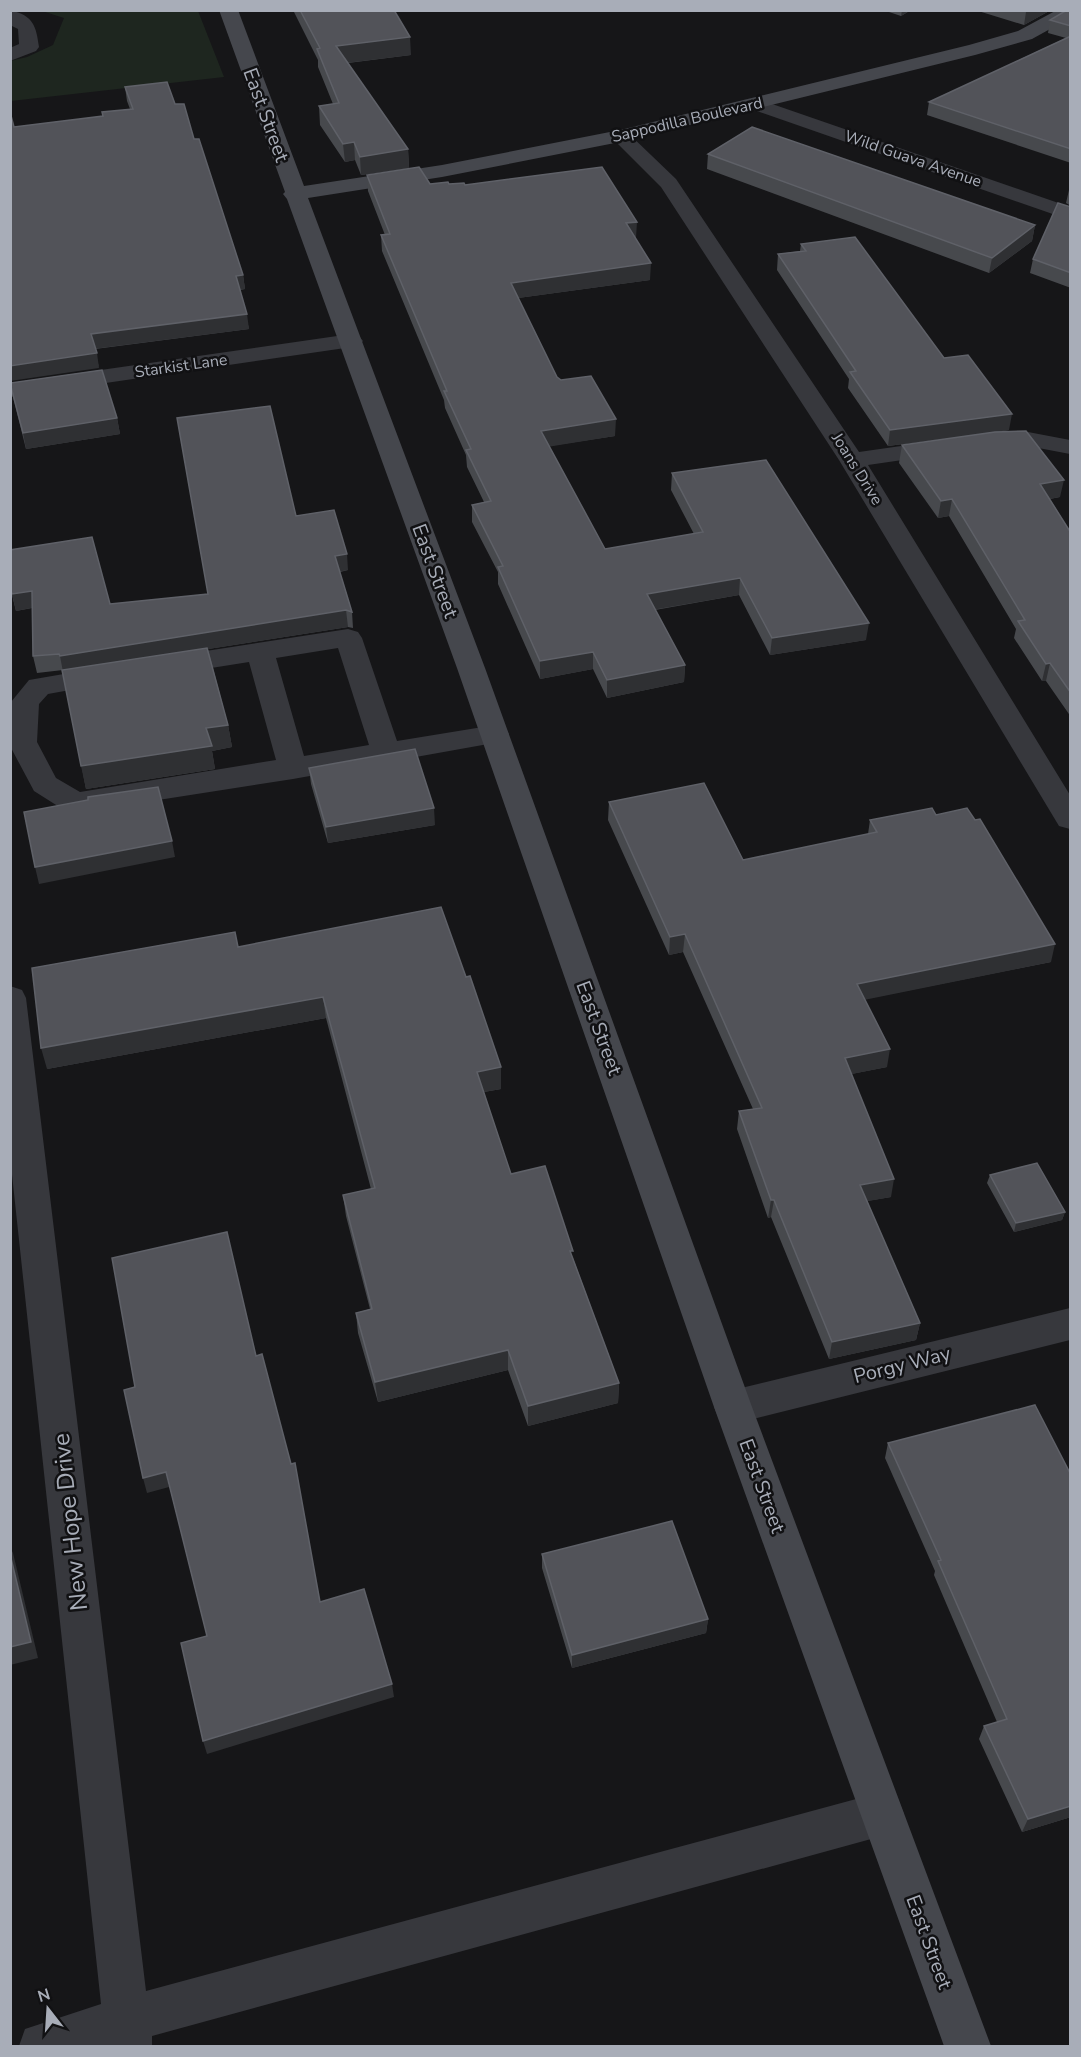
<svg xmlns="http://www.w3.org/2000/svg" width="1081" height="2057" font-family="'Nunito Sans',sans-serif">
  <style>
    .green { fill: #1e261f }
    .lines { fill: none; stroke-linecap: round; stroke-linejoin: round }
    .lane { fill: #37383d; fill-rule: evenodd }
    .street { fill: #37383d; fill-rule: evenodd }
    .secondary { fill: #45474d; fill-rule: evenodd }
    .wall { fill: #47494d }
    .shaded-wall { fill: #2f3033 }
    .building { fill: #525359; stroke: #5f6168; stroke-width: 1.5 }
    .labels { text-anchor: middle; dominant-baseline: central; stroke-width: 5; stroke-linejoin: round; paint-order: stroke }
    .far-street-label { font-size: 16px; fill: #a8adb8; stroke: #111113 }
    .street-label { font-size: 20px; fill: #a8adb8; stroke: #111113 }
    .near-street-label { font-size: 24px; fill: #a8adb8; stroke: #111113 }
  </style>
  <rect width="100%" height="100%" fill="#161618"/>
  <path class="green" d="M42 11H198L224 77 11 101 10 61 27 57 53 45 64 18Z"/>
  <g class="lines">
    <path class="lane" d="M348 629 358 632 362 638 397 741 495 725 505 727 509 734 505 741 293 779 75 813 64 810 34 791 10 746 11 702 29 680 110 666 120 669 124 675 120 681 48 694 39 704 37 742 56 778 80 792 276 760 249 662 167 675 157 672 153 666 157 660 167 657ZM338 648 369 745 304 756 276 658Z"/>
    <path class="street" d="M10 10C34 16 36 26 39 47L36 51 10 61V48L19 44 18 29 10 25Z
      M755 98 1070 207V220L748 108 745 104 748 100Z
      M620 130 627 132 676 179 859 452 992 433 1028 432 1070 440V454L1028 446 992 447 868 465 1070 795V829L1059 826 839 460 661 187 610 136 613 132Z
      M351 334 359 336 363 341 359 346 10 397V383Z
      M10 986 22 990 26 998 146 1991 882 1792 898 1799 904 1814 898 1829 882 1836 152 2036V2046H19L25 2029 101 2004 10 1156Z
      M1070 1308V1340L733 1424 719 1419 714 1407 719 1395 733 1390Z"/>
    <path class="secondary" d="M219 10H238L304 186 442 165 620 130 969 45 1018 31 1057 10H1070V18L1032 39 975 55 620 142 442 177 308 198 485 668 752 1407 991 2046H944L714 1407 457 668 287 199 283 194 285 192Z"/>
  </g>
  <path class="wall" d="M293 10H394L411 55 348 63 408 149 409 168 361 175 355 160 345 162 320 125 319 106 333 104 318 67V60Z
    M883 10H911L901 16Z
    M975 10H1051L1024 25Z
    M1071 10V163L927 115 929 102 1066 38 1048 33 1050 20Z
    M125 87 175 104 194 139 243 275 245 289 240 290 249 329 95 349 99 368 14 127 103 116 130 109 127 101Z
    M708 154 1035 225 1032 241 989 273 707 169Z
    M367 175 430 184 465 185 636 238H635L650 280 518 298 557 377 615 436 549 446 605 549 694 534 671 490 672 473 866 640 770 655 739 595 655 610 685 665 684 682 607 698 593 669 540 679 498 584V572L472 522V505L484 502 467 467 466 455 445 408 444 400 382 251 381 235H385L368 191Z
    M1071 188V206L1066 203 1069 190Z
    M1071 207V288L1030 273 1033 259Z
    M801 244 944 358 1009 430 996 432 1060 497 1050 499 1071 533V717L1046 681H1042L1014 638 1016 629 949 516 938 518 899 463 902 445 992 432 888 446 848 388 849 379 777 270 778 254 800 251Z
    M10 385 117 418 120 434 26 449Z
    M177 418 296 516 348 570 340 572 352 612 353 628 348 627 208 649 228 725 232 747 212 751 215 769 86 789 63 670 37 673 33 656 32 608 16 611 10 587 110 604 208 594Z
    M309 768 435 825 328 843 311 784Z
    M609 802 743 860 868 834 870 820 936 815 1051 962 865 999 887 1067 851 1074 891 1197 867 1201 920 1323 916 1340 829 1359 771 1217 768 1218 737 1129 739 1111 753 1109 683 952 669 955 608 820Z
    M238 947 466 977 501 1067V1089L484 1092 511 1174 573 1258 619 1383 618 1403 528 1426 508 1370 378 1402 358 1333 356 1313 370 1309 346 1216 343 1195 371 1189 326 1018 47 1069Z
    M990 1175 1065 1212 1062 1220 1014 1232 987 1183Z
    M888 1443 1071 1475V1817L1022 1832 979 1739 984 1726 997 1722 934 1575 935 1571 885 1458Z
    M542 1554 708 1619 706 1633 572 1668 542 1568Z"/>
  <path class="shaded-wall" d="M902 10H911L901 16Z
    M1030 10H1051L1024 25 1026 12Z
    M410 37 411 55 338 64 336 46Z
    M354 142 355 160 345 162 343 144Z
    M408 149 409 168 361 175 360 157Z
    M637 222 636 238 626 239V223Z
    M1035 225 1032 241 989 273 992 258Z
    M651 263 650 280 511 299V283Z
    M243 275 245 289 237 290 236 276Z
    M247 314 249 329 93 349 91 334Z
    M97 353 99 368 10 381V366Z
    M1012 414 1009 430 888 446 890 430Z
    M117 418 120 434 26 449 23 433Z
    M616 419 615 436 541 448V431Z
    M1064 480 1060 497 1037 501 1040 484Z
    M952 499 949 516 938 518 941 501Z
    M347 554 348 570 337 572 335 556Z
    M740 578 739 595 646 611 647 594Z
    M32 591 36 607 16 611 12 594Z
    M346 610 348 627 63 672 60 656Z
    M869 623 866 640 770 655 772 638Z
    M593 652V669L540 679V661Z
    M1050 663 1046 681H1042L1046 664Z
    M685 665 684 682 607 698V680Z
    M228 725 232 747 212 751 215 769 86 789 81 766 206 728Z
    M434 808 435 825 328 843 326 827Z
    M172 841 175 857 39 884 35 867Z
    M685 934 683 952 669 955 670 937Z
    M1055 944 1051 962 854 1002 857 984Z
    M323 997 326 1018 47 1069 41 1048Z
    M890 1049 887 1067 842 1076 845 1058Z
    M501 1067V1089L478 1093 477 1072Z
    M894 1179 891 1197 857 1203 860 1185Z
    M771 1200H774L771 1217 768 1218Z
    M1065 1212 1062 1220 1014 1232 1016 1223Z
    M920 1323 916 1340 829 1359 832 1342Z
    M508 1350V1370L378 1402 375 1382Z
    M619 1383 618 1403 528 1426V1406Z
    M166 1472 169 1487 147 1493 143 1478Z
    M10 1547 13 1553 38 1658 10 1665Z
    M708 1619 706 1633 572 1668V1655Z
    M392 1684 394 1697 207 1754 203 1741Z
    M1071 1806V1817L1022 1832 1028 1819Z"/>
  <path class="building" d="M300 10H394L410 37 336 46 408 149 360 157 354 142 343 144 319 106 339 103 317 49 320 48Z
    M1067 10H1071V26L1050 20Z
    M1071 36V149L929 102Z
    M167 82 175 104H184L194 139H199L243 275 236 276 247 314 91 334 97 353 10 366V112L14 127 103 116 102 112 133 109 125 87Z
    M752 127 1035 225 992 258 708 154Z
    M419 167 430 184 448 182 449 184 464 183 465 185 602 167 637 222 626 223 651 263 511 283 557 377 561 380 591 376 616 419 541 431 605 549 703 532 672 473 766 460 869 623 772 638 740 578 647 594 685 665 607 680 593 652 540 661 498 567 503 566 472 505 491 501 466 450 471 449 444 391H447L381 235 390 234 367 175Z
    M1058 203 1071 207V273L1033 259Z
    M855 237 944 358 968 355 1012 414 890 430 850 372 856 371 778 254 806 251 801 244Z
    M102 370 117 418 23 433 10 383Z
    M270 406 296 516 334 510 347 554 335 556 352 612 346 610 60 656 59 654 33 656 32 591 12 594 10 587V550L92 537 110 604 208 594 177 418Z
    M1026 431 1064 480 1040 484 1071 533V693L1050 663 1046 664 1018 621 1025 620 952 499 941 501 902 445 995 432Z
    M207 648 228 725 206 728 212 746 81 766 62 670Z
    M415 749 434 808 326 827 309 768Z
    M704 783 743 860 877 832 870 820 932 808 936 815 967 808 975 820 980 819 1055 944 857 984 890 1049 845 1058 894 1179 860 1185 920 1323 832 1342 774 1200H771L739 1111 762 1108 685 934 670 937 609 802Z
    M158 787 172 841 35 867 24 812 88 800V797Z
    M441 907 466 977 470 976 501 1067 477 1072 511 1174 545 1166 573 1251H570L619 1383 528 1406 508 1350 375 1382 356 1313 372 1309 343 1195 375 1188 323 997 41 1048 32 968 235 932 238 947Z
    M1037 1163 1065 1212 1016 1223 990 1175Z
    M227 1232 256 1356 262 1354 291 1464 295 1463 320 1602 364 1589 392 1684 203 1741 181 1643 207 1636 166 1472 143 1478 124 1390 135 1387 112 1258Z
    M1035 1405 1071 1475V1806L1028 1819 984 1726 1007 1719 938 1561 941 1560 888 1443Z
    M672 1521 708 1619 572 1655 542 1554Z
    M10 1554 31 1642 10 1647Z"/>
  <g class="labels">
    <g class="far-street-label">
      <text transform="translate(687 120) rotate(-13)">Sappodilla Boulevard</text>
      <text transform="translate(913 159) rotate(19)">Wild Guava Avenue</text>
      <text transform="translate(181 366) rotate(-8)">Starkist Lane</text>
      <text transform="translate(857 469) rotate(58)">Joans Drive</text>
    </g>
    <g class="street-label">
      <text transform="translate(266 115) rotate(70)">East Street</text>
      <text transform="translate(435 571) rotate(70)">East Street</text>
      <text transform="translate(599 1028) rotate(70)">East Street</text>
      <text transform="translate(902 1365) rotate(-14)">Porgy Way</text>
      <text transform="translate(762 1486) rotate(70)">East Street</text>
      <text transform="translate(929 1942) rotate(70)">East Street</text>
    </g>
    <g class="near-street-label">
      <text transform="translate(70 1522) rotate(-96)">New Hope Drive</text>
    </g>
  </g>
  <rect width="1081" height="2057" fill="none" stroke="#a8adb8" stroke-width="24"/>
  <g transform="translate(48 2009) rotate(343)" stroke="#111113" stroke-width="4.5" paint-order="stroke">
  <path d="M0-4.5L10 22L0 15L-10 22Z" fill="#a8adb8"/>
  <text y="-9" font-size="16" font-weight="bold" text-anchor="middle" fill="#a8adb8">N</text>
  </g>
</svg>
